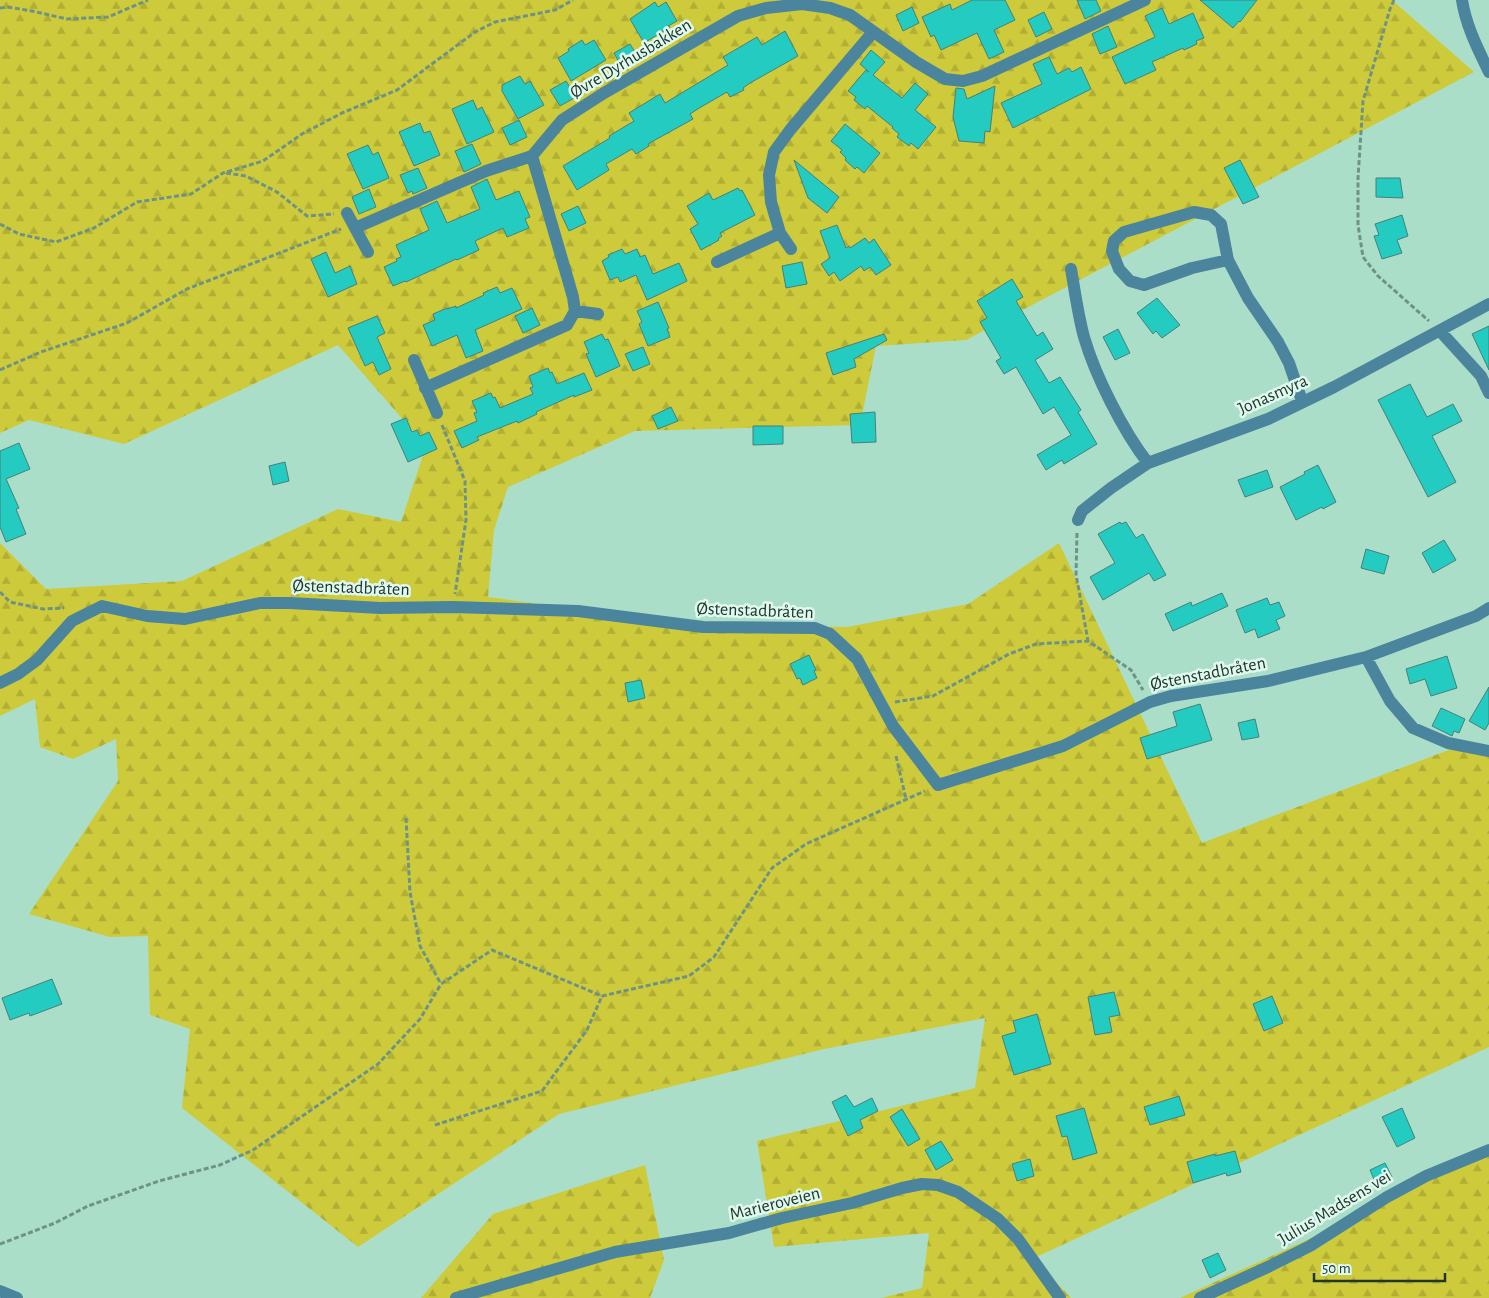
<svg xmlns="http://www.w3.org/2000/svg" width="1489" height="1298" font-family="'Alegreya Sans',sans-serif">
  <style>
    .forest { fill: url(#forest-firs) }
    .building { fill: #24cbc0; stroke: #487f7a }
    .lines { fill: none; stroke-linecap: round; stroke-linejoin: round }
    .path { stroke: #6e9384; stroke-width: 3; stroke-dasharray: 5 2.5; stroke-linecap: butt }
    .minor { stroke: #4b849d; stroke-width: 12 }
    .labels { text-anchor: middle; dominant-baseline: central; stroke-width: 5; stroke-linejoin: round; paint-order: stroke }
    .street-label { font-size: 18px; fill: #22362e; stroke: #dff9ee }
  </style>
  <defs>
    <pattern id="forest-firs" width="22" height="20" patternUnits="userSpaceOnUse" patternTransform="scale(1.25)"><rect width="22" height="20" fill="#cdca3b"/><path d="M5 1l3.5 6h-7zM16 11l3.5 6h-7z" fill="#b0ae34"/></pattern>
  </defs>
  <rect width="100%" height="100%" fill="#abdec9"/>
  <path class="forest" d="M0 0H1392L1474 72 966 340 876 346 860 425 635 431 508 487 494 530 488 597 681 624 847 627 968 604 1059 543 1202 843 1454 748 1489 755V1047L1034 1258 1071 1298H881L922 1288 929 1233 774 1247 757 1141 975 1088 985 1018 824 1049 559 1114 358 1247 182 1108 190 1029 150 1015 148 936 110 937 29 914 118 781 116 739 73 759 40 747 35 699 0 716V543L46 589 182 581 338 509 401 522 426 446 338 345 124 444 29 420 0 433Z
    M1489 1146V1298H1180L1322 1233Z
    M645 1165 664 1260 650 1298H421L493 1214Z"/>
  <path class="building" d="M972 0H1005L1015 20 994 30 1004 52 989 59 977 33 941 50 934 35 931 37 922 17 950 4 952 10Z
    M1077 0H1096L1101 11 1085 19Z
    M1200 0H1257L1240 22 1239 21 1233 28Z
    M655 2 658 7 666 2 677 21 668 26 670 27 644 43 630 19Z
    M912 7 919 23 903 31 896 15Z
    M1162 8 1169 24 1193 13 1204 38 1196 41 1197 44 1184 50 1183 48 1152 62 1156 70 1125 84 1112 57 1155 37 1145 16Z
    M1044 12 1052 29 1036 37 1028 20Z
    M1108 26 1117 47 1100 54 1092 34Z
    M785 31 798 56 750 83 743 88 744 90 730 97 727 92 701 107 690 114 693 119 655 140 648 144 649 146 636 154 632 149 606 164 609 170 577 190 563 166 610 138 609 136 634 121 629 113 660 94 665 103 728 65 723 57 757 37 762 45Z
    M582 40 585 45 594 40 606 60 571 81 558 58 569 51 568 49Z
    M630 44 640 60 623 70 614 53Z
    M871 50 885 62 873 75 902 98 915 83 928 94 915 110 936 127 918 149 911 143 909 146 897 137 899 134 892 128 893 127 867 106 865 109 854 100 856 97 848 91 866 70 869 72 860 64Z
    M1049 57 1057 74 1069 68 1072 72 1081 67 1091 89 1013 128 1001 103 1042 84 1033 64Z
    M520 76 525 84 530 81 544 105 518 119 502 91V85Z
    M566 81 576 97 560 106 550 90Z
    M995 86 990 132 985 131 984 143 959 141 953 117 956 88 964 89 967 99Z
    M473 100 477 110 482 107 494 132 467 144 452 109Z
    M519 120 527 137 510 145 502 128Z
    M420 123 424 133 430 131 440 155 414 166 399 132Z
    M845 124 880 153 864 173 857 167 855 169 845 160 846 158 840 152 842 150 831 141Z
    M472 144 481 164 464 172 455 151Z
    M368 145 373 155 378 152 389 178 363 189 347 154Z
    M794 160 839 197 827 213 808 198Z
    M1240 160 1259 197 1243 204 1224 168Z
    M418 168 427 188 413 194 412 191 408 193 400 175Z
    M1376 178H1400L1403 198 1376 197Z
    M487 179 496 200 519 191 530 217 525 219 529 228 507 237 503 228 475 241 479 250 457 260 456 259 406 282 405 281 393 286 384 267 397 261 396 259 401 257 396 245 429 230 420 209 437 201 447 223 480 209 471 187Z
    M738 188 740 191 742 190 755 215 720 233 722 236 718 239 719 240 701 250 690 229 698 224 687 206 709 193 713 200Z
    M369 189 376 207 359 214 352 197Z
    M578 206 586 223 569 231 561 214Z
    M1402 215 1408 236 1397 240 1402 253 1382 259 1374 236 1379 235 1375 224Z
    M837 225 846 248 849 246 850 248 865 238 869 243 874 239 891 265 876 275 870 267 864 271 861 266 840 281 834 272 829 276 821 264 830 258 820 231Z
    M622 249 625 254 637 249 640 257 645 255 653 274 679 263 687 281 647 300 636 275 620 282 618 277 610 280 602 261 609 257 608 255Z
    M326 252 335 273 350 266 357 284 328 297 311 259Z
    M802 262 807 284 786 288 782 266Z
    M1012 279 1023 297 1016 301 1037 336 1043 332 1053 349 1035 360 1049 383 1060 377 1081 410 1078 412 1097 444 1064 464 1062 460 1046 470 1037 455 1071 435 1054 407 1043 414 1016 367 1004 374 996 361 1001 358 980 322 987 318 977 301Z
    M497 287 500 293 512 288 522 309 475 330 483 351 466 358 457 335 432 346 423 325 435 320 433 314 447 308V309L456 306V308L484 295 483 293Z
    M1157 298 1180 325 1162 338 1156 331 1153 334 1137 313Z
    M658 302 669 328 667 329 670 337 648 346 639 324 642 322 637 311Z
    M532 308 540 325 523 333 515 316Z
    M377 316 385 333 377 337 391 369 379 375 373 362 365 366 348 328Z
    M1489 326V370L1472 334Z
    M1118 329 1130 353 1115 360 1103 337Z
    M602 334 605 340 608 339 620 366 596 377 586 354 589 353 584 342Z
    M884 334 887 340 854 359 856 367 833 375 826 353Z
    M643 347 650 364 633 371 625 354Z
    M548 368 550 373 552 372 557 384 584 373 592 390 574 397V395L536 412 537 414 518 423 517 421 477 437 479 440 462 448 454 431 477 421 474 413 477 412 472 401 491 393 493 398 495 397 500 408 533 394 530 388 533 387 529 376Z
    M1410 384 1427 417 1453 404 1462 421 1432 436 1456 482 1428 497 1378 400Z
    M671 407 678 421 658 429 652 416Z
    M875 412 876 442 852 443 850 414Z
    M406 418 412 432 417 430 420 436 429 432 437 449 408 462 391 424Z
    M753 426H783V444L753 445Z
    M19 443 30 469 6 479 19 508 16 509 26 534 6 542 0 527V451Z
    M285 462 289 481 273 485 269 466Z
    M1318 465 1336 502 1323 509 1322 507 1296 520 1280 487 1305 474 1304 472Z
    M1267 470 1273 487 1245 497 1238 480Z
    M1120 522 1121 524 1126 522 1136 538 1143 534 1166 575 1154 581 1149 573 1103 600 1090 577 1115 563 1098 534Z
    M1444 540 1456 560 1433 573 1422 553Z
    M1366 549 1389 556 1384 574 1361 568Z
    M1222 593 1228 606 1173 631 1165 614 1191 602 1192 606Z
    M1267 598 1270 605 1279 602 1285 616 1276 620 1280 629 1258 638 1255 629 1245 633 1236 610Z
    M809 655 816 670 814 671 817 678 803 685 800 678 797 679 790 664Z
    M1447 656 1457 688 1431 696 1425 679 1410 684 1406 669Z
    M641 680 645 698 628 702 625 683Z
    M1489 687V723L1485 730 1469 721Z
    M1200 704 1212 740 1147 759 1140 738 1177 726 1173 712Z
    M1441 708 1465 719 1459 733 1454 731 1452 736 1432 726Z
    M1255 719 1259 737 1242 740 1238 723Z
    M52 979 62 1004 30 1016 29 1013 10 1020 2 998Z
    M1114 992 1120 1015 1109 1017 1112 1032 1095 1035 1088 997Z
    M1272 996 1283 1023 1264 1031 1253 1004Z
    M1037 1014 1051 1064 1014 1075 1002 1036 1016 1032 1013 1021Z
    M846 1095 854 1107 872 1098 878 1111 860 1120 863 1128 848 1136 832 1102Z
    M1179 1096 1185 1115 1150 1125 1144 1107Z
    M1084 1108 1097 1153 1073 1160 1067 1136 1062 1137 1056 1116Z
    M1402 1108 1415 1138 1397 1147 1382 1117Z
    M902 1109 920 1139 908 1146 890 1117Z
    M941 1141 953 1160 936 1170 925 1150Z
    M1235 1151 1241 1172 1227 1176 1226 1173 1193 1183 1187 1162 1215 1154V1156Z
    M1030 1159 1034 1176 1017 1181 1012 1164Z
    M1385 1163 1392 1177 1376 1184 1370 1170Z
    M1218 1253 1226 1270 1210 1278 1202 1260Z"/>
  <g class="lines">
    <path class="path" d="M1394 0 1390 9 1363 101 1358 178V225L1363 257 1378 276 1429 321
      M0 8 8 7 32 11 67 19 108 17 148 0
      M226 173 246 176 277 192 307 216 334 214
      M0 224 19 234 56 242 94 228 137 202 191 194 223 173 263 161 302 134 342 113 397 90 475 32 495 22 555 10 573 0
      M0 370 41 352 127 323 187 289 341 229
      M442 425 465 481 466 520 455 594
      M1077 533 1076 574 1088 641
      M0 592 10 602 43 609 64 608
      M895 702 933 696 1009 654 1036 644 1088 641 1131 670 1143 690
      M896 756 906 799
      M406 818 410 892 420 946 441 984
      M435 1125 542 1091 587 1030 602 996
      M0 1244 55 1223 88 1206 159 1181 220 1165 253 1150 378 1064 420 1019 441 984 492 950 602 996 689 976 714 957 772 868 806 844 925 791"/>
    <path class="minor" d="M1462 0C1466 26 1478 49 1489 72
      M347 213 368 252
      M355 228 486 171 532 156 562 120 604 93 738 16 766 8 802 4 830 8 850 15 916 62 945 79 963 81 982 76 1145 0
      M791 249 780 233 771 202 769 175 774 152 790 130 873 32
      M1228 260 1221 224 1211 215 1194 212 1124 232 1114 241 1112 251 1119 269 1130 281 1144 285 1192 268 1228 260 1248 298 1278 342 1289 363 1302 401
      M717 262 780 233
      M1071 269C1075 292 1078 315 1084 337 1095 375 1123 431 1148 463
      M575 311 598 314
      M1440 331 1481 376 1489 393
      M414 360 437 413
      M425 388 567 325 575 311 573 297 532 156
      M1078 520 1082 511 1111 488 1148 463 1268 419 1334 387 1489 304
      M1366 657 1390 701 1413 728 1448 743 1489 751
      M0 683 18 674 37 660 72 621 102 606 147 616 185 619 260 603H290L380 608 453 607 578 611 703 627 815 628 830 634 857 659 893 726 938 785 1063 746 1150 702 1171 696 1268 681 1366 657 1476 616 1489 608
      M0 1291 17 1298
      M456 1298 615 1252 729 1233 782 1218 852 1203 902 1188 922 1184 938 1185 958 1192 998 1219 1018 1239 1060 1298
      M1200 1298 1270 1266 1310 1246 1387 1197 1426 1176 1489 1150"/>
  </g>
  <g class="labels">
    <g class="street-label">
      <text transform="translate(631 59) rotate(-31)">Øvre Dyrhusbakken</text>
      <text transform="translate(1273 395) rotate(-24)">Jonasmyra</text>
      <text transform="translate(351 588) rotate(2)">Østenstadbråten</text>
      <text transform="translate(755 611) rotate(2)">Østenstadbråten</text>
      <text transform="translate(1208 674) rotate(-11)">Østenstadbråten</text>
      <text transform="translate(775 1204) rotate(-14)">Marieroveien</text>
      <text transform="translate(1335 1208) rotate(-31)">Julius Madsens vei</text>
    </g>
  </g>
  <path d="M1314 1273v8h131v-8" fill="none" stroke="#22362e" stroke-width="2.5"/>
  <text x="1322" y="1273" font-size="15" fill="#22362e" stroke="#dff9ee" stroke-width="4" paint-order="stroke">50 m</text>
</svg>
